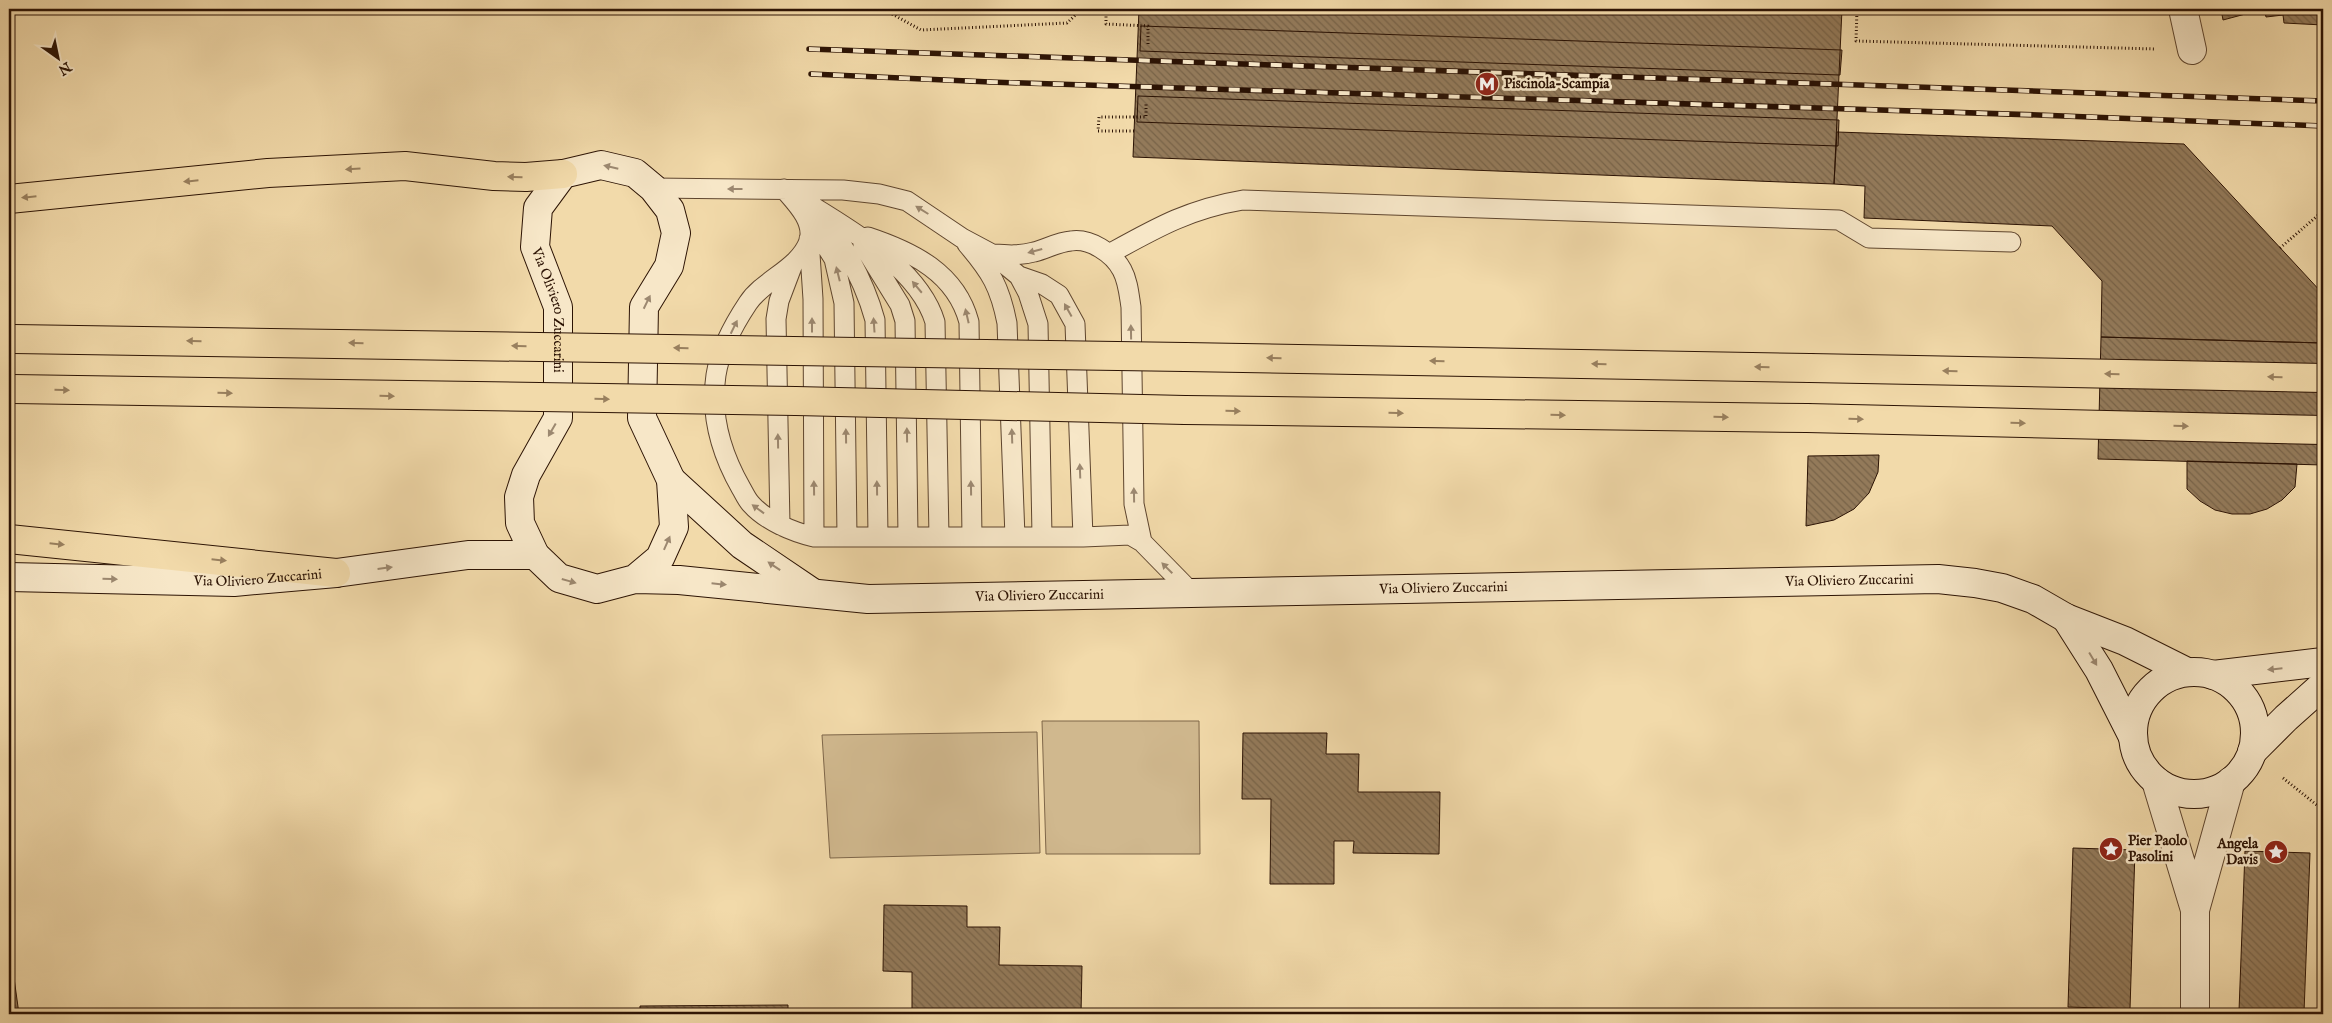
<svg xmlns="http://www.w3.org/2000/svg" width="2332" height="1023" font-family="'IM FELL English',serif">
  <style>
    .park { fill: #d0b88e; stroke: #7e6649 }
    .building { fill: url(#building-back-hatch); stroke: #2c1304 }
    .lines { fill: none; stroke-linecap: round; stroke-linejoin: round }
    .lane-casing { stroke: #5e452e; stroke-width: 21 }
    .street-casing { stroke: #5e452e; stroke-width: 30 }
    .secondary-casing { stroke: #2c1304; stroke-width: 30 }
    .highway-casing { stroke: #2c1304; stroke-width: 30 }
    .path { stroke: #2c1304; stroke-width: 3; stroke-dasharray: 1 2.5; stroke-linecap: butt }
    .lane { stroke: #f7e7c8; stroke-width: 19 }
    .street { stroke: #f7e7c8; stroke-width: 28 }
    .secondary { stroke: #f7e7c8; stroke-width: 28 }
    .highway { stroke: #f2daaa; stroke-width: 28 }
    .rail-casing { stroke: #2c1304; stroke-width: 5.5 }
    .rail { stroke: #f7e7c8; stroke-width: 4; stroke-dasharray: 11; stroke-linecap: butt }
    .highway-bridge-casing { stroke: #2c1304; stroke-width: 30; stroke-linecap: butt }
    .highway-bridge { stroke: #f2daaa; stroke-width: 28 }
    .oneway { fill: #9c8870 }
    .oneway2 { fill: #99805f }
    .labels { text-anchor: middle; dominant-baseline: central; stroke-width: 5; stroke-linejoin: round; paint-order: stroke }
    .poi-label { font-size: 14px; font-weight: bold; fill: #2c1304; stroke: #f7e7c8; text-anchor: start }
    .street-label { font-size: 14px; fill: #2c1304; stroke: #f7e7c8 }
  </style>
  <defs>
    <pattern id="building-back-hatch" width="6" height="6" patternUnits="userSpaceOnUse" patternTransform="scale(1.25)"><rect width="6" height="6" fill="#937a5a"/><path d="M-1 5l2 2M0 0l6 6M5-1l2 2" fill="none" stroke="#786348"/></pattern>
  </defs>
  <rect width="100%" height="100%" fill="#f2daaa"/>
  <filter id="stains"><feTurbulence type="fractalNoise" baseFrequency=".004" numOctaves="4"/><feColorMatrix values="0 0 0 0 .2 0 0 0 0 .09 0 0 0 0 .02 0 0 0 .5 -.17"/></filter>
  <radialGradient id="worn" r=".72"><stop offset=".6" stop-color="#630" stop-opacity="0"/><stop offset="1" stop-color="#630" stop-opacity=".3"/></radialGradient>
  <path class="park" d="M1042 721H1199L1200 854H1046Z
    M1037 732 1040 853 830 858 822 735Z"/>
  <path class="building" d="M1139 9H1842L1834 184 1133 157Z
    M2221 9H2323V25L2284 23 2283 15 2266 17 2264 9 2223 20Z
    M1141 26 1842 50 1840 75 1140 51Z
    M1138 96 1839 120 1838 146 1137 122Z
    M1837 132 2184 144 2323 294V343L2101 337 2102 281 2052 226 1864 218 1865 186 1834 184Z
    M2101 337 2323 343V465L2098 459Z
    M1879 455 1878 472 1869 493 1854 509 1834 520 1806 526 1808 456Z
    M2187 461 2297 464 2295 487 2282 500 2267 509 2250 514H2232L2215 510 2200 501 2187 489Z
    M1243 733H1327L1326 754H1359L1358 792H1440L1439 854 1353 853 1354 841H1334V884H1270L1271 799H1242Z
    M2073 848 2135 850 2130 1009 2068 1007Z
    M2245 851 2310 853 2304 1013 2239 1011Z
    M884 905 967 906V927H1000L999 965 1082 966 1081 1014H912V972L883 971Z
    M9 942 19 1014H9Z
    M788 1005V1014H640V1006Z"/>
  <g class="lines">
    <g class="lane-casing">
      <path id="lane" d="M653 188 843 190 879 194 907 201 962 238 992 254 1019 276 1042 284 1059 295 1075 324 1083 537
        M784 189C795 202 815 221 809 241 799 269 764 279 748 303 734 324 720 349 716 375 710 415 721 453 741 488 744 493 747 500 751 504 766 521 793 532 814 537H1083L1130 535 1142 542 1192 593
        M794 195C842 225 918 265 935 322L939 537
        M824 218C846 249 865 283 875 320L878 536
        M809 219 834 259 844 303 847 537
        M868 237C913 252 956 273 969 322L972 537
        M809 239 813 299 814 537
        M967 244C991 272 1000 287 1007 323L1015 537
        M863 245 900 305 905 321 908 536
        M992 254C1007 255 1020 256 1034 252 1046 249 1058 242 1071 241 1090 238 1113 253 1122 270 1128 281 1129 294 1131 307L1134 504 1142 542
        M1109 254C1156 228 1189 209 1243 200L1839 220 1869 238 2011 242
        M1019 276 1028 293 1038 324 1042 536
        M780 525 776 319 779 301 793 264"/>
    </g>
    <g class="street-casing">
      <path id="street" d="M2183 9 2192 50
        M2156 781 2195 910
        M2195 1014V910L2231 781"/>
    </g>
    <g class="secondary-casing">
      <g id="secondary">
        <path d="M671 480 742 545 813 593"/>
        <path id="s1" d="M9 577 234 582 336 573 468 555H535"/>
        <path id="s2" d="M635 579 660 558 674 527 671 480 642 418 644 307 669 266 676 233 670 210 653 188 635 173 601 165 563 174 538 208 535 247 558 307V418L526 475 519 497 520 523 535 555 559 578 597 589 635 579 679 580 868 599 1938 579 1975 583 2002 588 2033 599 2066 618 2125 641 2187 672"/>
        <path d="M2066 618 2099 670 2133 737"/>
        <circle cx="2194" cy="733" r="61"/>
        <path d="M2213 675 2323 662"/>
        <path d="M2252 752 2286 718 2323 685"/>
      </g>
    </g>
    <g class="highway-casing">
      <path id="highway" d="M9 199 268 173 405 166 494 176 526 177 563 174
        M1185 357 1810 368
        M1185 410 1807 418
        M9 539 336 573"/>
    </g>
    <path class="path" d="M883 9 921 30 1067 23 1082 9
      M1857 9 1856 41 2156 49
      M1139 12 1106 11V24L1148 26V45
      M1134 131H1098L1099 117H1146V104
      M2280 248 2323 211
      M2283 778 2323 810"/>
    <use href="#lane" class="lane"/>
    <use href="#street" class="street"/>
    <use href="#secondary" class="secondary"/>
    <use href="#highway" class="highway"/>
    <g class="rail-casing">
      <path id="rail" d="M809 49 2323 101
        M811 74 990 82 2038 115 2323 126"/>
    </g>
    <use href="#rail" class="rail"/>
    <g class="highway-bridge-casing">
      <path id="highway-bridge" d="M14 339 1185 357
        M1810 368 2323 378
        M13 389 796 401 1185 410
        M1807 418 2323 430"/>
    </g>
    <use href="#highway-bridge" class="highway-bridge"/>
  </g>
  <defs><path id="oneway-solid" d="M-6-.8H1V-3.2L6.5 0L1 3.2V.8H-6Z" transform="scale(1.25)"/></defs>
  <g class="oneway">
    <use href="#oneway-solid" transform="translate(611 167) rotate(-167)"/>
    <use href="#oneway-solid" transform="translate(735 189) rotate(-180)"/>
    <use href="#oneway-solid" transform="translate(922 210) rotate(-148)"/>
    <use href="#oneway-solid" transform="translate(1035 251) rotate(165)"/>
    <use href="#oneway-solid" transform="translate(838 274) rotate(-104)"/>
    <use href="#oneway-solid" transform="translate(917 287) rotate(-130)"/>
    <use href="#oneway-solid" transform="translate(647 302) rotate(-64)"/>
    <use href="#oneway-solid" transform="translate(1068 310) rotate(-119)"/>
    <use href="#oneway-solid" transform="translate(967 316) rotate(-103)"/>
    <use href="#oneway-solid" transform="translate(812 325) rotate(-90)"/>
    <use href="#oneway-solid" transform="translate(874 325) rotate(-94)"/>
    <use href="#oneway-solid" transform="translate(734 327) rotate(-64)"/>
    <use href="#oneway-solid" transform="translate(1131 332) rotate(-91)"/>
    <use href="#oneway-solid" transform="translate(552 430) rotate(120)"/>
    <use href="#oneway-solid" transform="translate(907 435) rotate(-91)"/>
    <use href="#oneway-solid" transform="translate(846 436) rotate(-91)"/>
    <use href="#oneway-solid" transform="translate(1012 436) rotate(-92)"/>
    <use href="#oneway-solid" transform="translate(778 441) rotate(-91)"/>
    <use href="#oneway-solid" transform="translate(1080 471) rotate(-92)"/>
    <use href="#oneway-solid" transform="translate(814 488) rotate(-91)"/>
    <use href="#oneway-solid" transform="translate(877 488) rotate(-91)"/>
    <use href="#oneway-solid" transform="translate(971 488) rotate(-91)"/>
    <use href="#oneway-solid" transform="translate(1134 495) rotate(-91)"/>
    <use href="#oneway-solid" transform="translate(758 509) rotate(-144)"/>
    <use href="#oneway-solid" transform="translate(667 543) rotate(-66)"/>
    <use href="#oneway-solid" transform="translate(774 566) rotate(-146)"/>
    <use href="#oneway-solid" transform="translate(385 568) rotate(-7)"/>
    <use href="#oneway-solid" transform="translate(1167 568) rotate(-135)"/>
    <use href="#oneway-solid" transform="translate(110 579) rotate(1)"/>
    <use href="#oneway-solid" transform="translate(569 581) rotate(16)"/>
    <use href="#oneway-solid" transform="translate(719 584) rotate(6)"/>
    <use href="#oneway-solid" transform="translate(2093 659) rotate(59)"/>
    <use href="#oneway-solid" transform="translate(2275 669) rotate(174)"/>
  </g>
  <g class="oneway2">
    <use href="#oneway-solid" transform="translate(353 169) rotate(177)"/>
    <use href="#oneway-solid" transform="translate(515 177) rotate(-178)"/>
    <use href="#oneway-solid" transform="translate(191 181) rotate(174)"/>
    <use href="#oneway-solid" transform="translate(29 197) rotate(174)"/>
    <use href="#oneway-solid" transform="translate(194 341) rotate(-179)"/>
    <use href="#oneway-solid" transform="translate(356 343) rotate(-179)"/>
    <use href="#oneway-solid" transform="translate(519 346) rotate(-179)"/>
    <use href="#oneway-solid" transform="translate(681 348) rotate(-179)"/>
    <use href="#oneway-solid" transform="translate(1274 358) rotate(-179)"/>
    <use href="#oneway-solid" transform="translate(1437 361) rotate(-179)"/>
    <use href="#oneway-solid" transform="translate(1599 364) rotate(-179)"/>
    <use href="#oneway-solid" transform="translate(1762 367) rotate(-179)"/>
    <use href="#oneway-solid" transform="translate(1950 371) rotate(-179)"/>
    <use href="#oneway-solid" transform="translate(2112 374) rotate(-179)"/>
    <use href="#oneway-solid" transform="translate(2275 377) rotate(-179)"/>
    <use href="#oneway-solid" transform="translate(62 390) rotate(1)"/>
    <use href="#oneway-solid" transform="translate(225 393) rotate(1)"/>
    <use href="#oneway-solid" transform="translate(387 396) rotate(1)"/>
    <use href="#oneway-solid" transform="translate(602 399) rotate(1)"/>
    <use href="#oneway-solid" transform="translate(1233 411) rotate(1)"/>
    <use href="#oneway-solid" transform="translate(1396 413) rotate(1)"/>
    <use href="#oneway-solid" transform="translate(1558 415) rotate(1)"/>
    <use href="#oneway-solid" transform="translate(1721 417) rotate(1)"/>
    <use href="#oneway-solid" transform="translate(1856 419) rotate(1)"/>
    <use href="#oneway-solid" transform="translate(2018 423) rotate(1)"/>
    <use href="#oneway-solid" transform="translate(2181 426) rotate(1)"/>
    <use href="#oneway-solid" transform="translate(57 544) rotate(6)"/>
    <use href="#oneway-solid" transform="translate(219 560) rotate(6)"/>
  </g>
  <defs>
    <g id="metro-disc" transform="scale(1.25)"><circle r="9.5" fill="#8f2418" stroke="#f7e7c8"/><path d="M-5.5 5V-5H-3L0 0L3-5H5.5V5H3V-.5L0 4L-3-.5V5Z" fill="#fff"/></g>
    <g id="sight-disc" transform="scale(1.25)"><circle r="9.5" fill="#8f2418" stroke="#f7e7c8"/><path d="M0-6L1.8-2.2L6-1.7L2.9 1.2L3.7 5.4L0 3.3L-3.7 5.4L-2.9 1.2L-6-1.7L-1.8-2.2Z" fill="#fff"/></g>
  </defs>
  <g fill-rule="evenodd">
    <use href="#metro-disc" x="1487" y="84"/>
    <use href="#sight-disc" x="2111" y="849"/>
    <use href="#sight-disc" x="2276" y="852"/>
  </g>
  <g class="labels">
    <g class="poi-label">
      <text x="1504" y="84">Piscinola-Scampia</text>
      <text x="2128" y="841">Pier Paolo<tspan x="2128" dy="16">Pasolini</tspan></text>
      <text x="2258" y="844" text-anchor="end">Angela<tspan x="2258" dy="16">Davis</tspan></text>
    </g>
    <g class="street-label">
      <text stroke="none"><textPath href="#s2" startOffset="671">Via Oliviero Zuccarini</textPath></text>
      <text stroke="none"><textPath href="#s1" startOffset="249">Via Oliviero Zuccarini</textPath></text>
      <text stroke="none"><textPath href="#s2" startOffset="2258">Via Oliviero Zuccarini</textPath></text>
      <text stroke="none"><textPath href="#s2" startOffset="1852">Via Oliviero Zuccarini</textPath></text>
      <text stroke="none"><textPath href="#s2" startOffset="1448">Via Oliviero Zuccarini</textPath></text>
    </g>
  </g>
  <rect width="2332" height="1023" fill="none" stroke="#f2daaa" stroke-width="30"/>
  <rect x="10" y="10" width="2312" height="1003" fill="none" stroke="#2c1304" stroke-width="2.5"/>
  <rect x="15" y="15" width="2302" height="993" fill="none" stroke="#2c1304"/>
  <g transform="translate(58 58) rotate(147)" stroke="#f7e7c8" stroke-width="4" paint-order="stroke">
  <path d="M0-4L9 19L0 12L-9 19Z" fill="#2c1304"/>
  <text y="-8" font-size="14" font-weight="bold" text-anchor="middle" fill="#2c1304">N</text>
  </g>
  <rect width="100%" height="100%" filter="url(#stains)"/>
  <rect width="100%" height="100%" fill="url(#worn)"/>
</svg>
